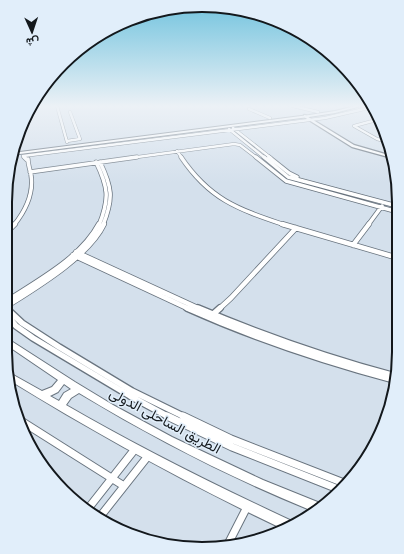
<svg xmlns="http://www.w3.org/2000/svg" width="404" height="554" font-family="Figtree,Vazirmatn,sans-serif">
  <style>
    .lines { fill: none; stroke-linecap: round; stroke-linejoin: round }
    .minor-far4-casing { stroke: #69747f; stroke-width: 3.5 }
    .minor-far3-casing { stroke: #69747f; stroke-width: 5 }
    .minor-far2-casing { stroke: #69747f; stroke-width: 6 }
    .minor-far1-casing { stroke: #69747f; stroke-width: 8 }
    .minor-casing { stroke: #69747f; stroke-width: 9 }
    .tertiary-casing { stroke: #69747f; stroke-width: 2.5 }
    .primary-casing { stroke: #69747f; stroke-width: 2 }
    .trunk-casing { stroke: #69747f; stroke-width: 2 }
    .minor-far4 { stroke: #fff; stroke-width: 2.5 }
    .minor-far3 { stroke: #fff; stroke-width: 3.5 }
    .minor-far2 { stroke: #fff; stroke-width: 4.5 }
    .minor-far1 { stroke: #fff; stroke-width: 5.5 }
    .minor { stroke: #fff; stroke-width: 7 }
    .tertiary { fill: #fff; fill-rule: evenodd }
    .primary { fill: #fff; fill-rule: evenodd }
    .trunk { fill: #fff; fill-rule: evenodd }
    .labels { text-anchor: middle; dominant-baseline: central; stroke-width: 3; stroke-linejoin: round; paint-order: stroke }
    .near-street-label { font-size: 14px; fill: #13181c; stroke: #e1eefa }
    .rim { fill: none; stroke: #13181c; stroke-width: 2 }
  </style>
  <rect width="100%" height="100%" fill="#d4e0ec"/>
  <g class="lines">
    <g class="minor-far4-casing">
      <path id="minor-far4" d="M57 106 67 142
        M293 106 318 112
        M249 109 270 118
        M380 119 354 126 377 139 388 142
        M373 121 383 124
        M233 128 271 158
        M229 129 265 158
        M67 141 80 139 70 112
        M177 151 182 158
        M25 158 23 156 325 118 373 107
        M130 158 234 144 240 145 257 158"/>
    </g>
    <g class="minor-far3-casing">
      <path id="minor-far3" d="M24 157 27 160
        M181 157C210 200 238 209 285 225
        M256 157 286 181 398 212
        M264 157 288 177 397 206
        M269 157 289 173 297 177
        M96 162C108 187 110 198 99 225
        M100 162C112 187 114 198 103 225
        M30 172 137 157
        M14 225C26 210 34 194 31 175 30 169 28 165 28 159
        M368 225 382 206"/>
    </g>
    <g class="minor-far2-casing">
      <path id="minor-far2" d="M282 224 398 258
        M9 230 15 224
        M353 245 369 224
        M76 252 200 309
        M73 255 189 309
        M7 301C39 280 81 258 99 224
        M7 306C37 287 89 256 104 224
        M6 308 7 309
        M219 309 231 298 296 228"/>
    </g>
    <g class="minor-far1-casing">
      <path id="minor-far1" d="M6 308 22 323 59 347 132 391 185 417
        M187 308C254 338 323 361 394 380
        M198 308C262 335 327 358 395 376
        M6 314 16 326 33 338 130 396 169 417
        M211 316 220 308"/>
    </g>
    <g class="minor-casing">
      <path id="minor" d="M167 416 232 447 338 489
        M183 416 231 439 344 483
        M18 419 124 486
        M87 510 135 449
        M99 518 148 456
        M227 546 247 507"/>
    </g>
    <g class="tertiary-casing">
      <path id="tertiary" d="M305 115 354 145 392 156V158L352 147 304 117V115Z"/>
    </g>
    <g class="primary-casing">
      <path id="primary" d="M355 106H361L335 113 309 117 12 155V153L309 115 335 111Z"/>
    </g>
    <g class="trunk-casing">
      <path id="trunk" d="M5 337 75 382 113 405 172 437 263 480 325 505 322 508 315 512C233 479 155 439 79 393L71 398 66 405C140 448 217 486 294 522L295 524 285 530C190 485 98 435 9 380L8 372 42 391 52 387 58 380 5 344ZM64 384 71 389 64 393 59 401 50 396 58 392Z"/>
    </g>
    <use href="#minor-far4" class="minor-far4"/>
    <use href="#minor-far3" class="minor-far3"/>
    <use href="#minor-far2" class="minor-far2"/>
    <use href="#minor-far1" class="minor-far1"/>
    <use href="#minor" class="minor"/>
    <use href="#tertiary" class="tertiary"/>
    <use href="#primary" class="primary"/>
    <use href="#trunk" class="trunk"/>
  </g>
  <linearGradient id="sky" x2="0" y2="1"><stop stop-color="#71c3de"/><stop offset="0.58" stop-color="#ecf1f6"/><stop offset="1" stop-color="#ecf1f6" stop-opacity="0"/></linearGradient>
  <rect width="404" height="183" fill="url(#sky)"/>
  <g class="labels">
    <g class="near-street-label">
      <text transform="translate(165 421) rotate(28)">الطريق الساحلى الدولى</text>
    </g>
  </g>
  <path d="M0 0H404V554H0ZM202 12H202A190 190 0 0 1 392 202V352A190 190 0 0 1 202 542H202A190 190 0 0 1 12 352V202A190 190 0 0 1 202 12Z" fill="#e1eefa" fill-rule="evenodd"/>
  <path class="rim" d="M202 12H202A190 190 0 0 1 392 202V352A190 190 0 0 1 202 542H202A190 190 0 0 1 12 352V202A190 190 0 0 1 202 12Z"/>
  <g transform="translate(32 32) rotate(177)" stroke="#e1eefa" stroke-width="3" paint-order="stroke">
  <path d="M0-3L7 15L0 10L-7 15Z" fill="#13181c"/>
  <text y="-6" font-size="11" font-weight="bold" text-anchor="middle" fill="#13181c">ش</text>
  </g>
</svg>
